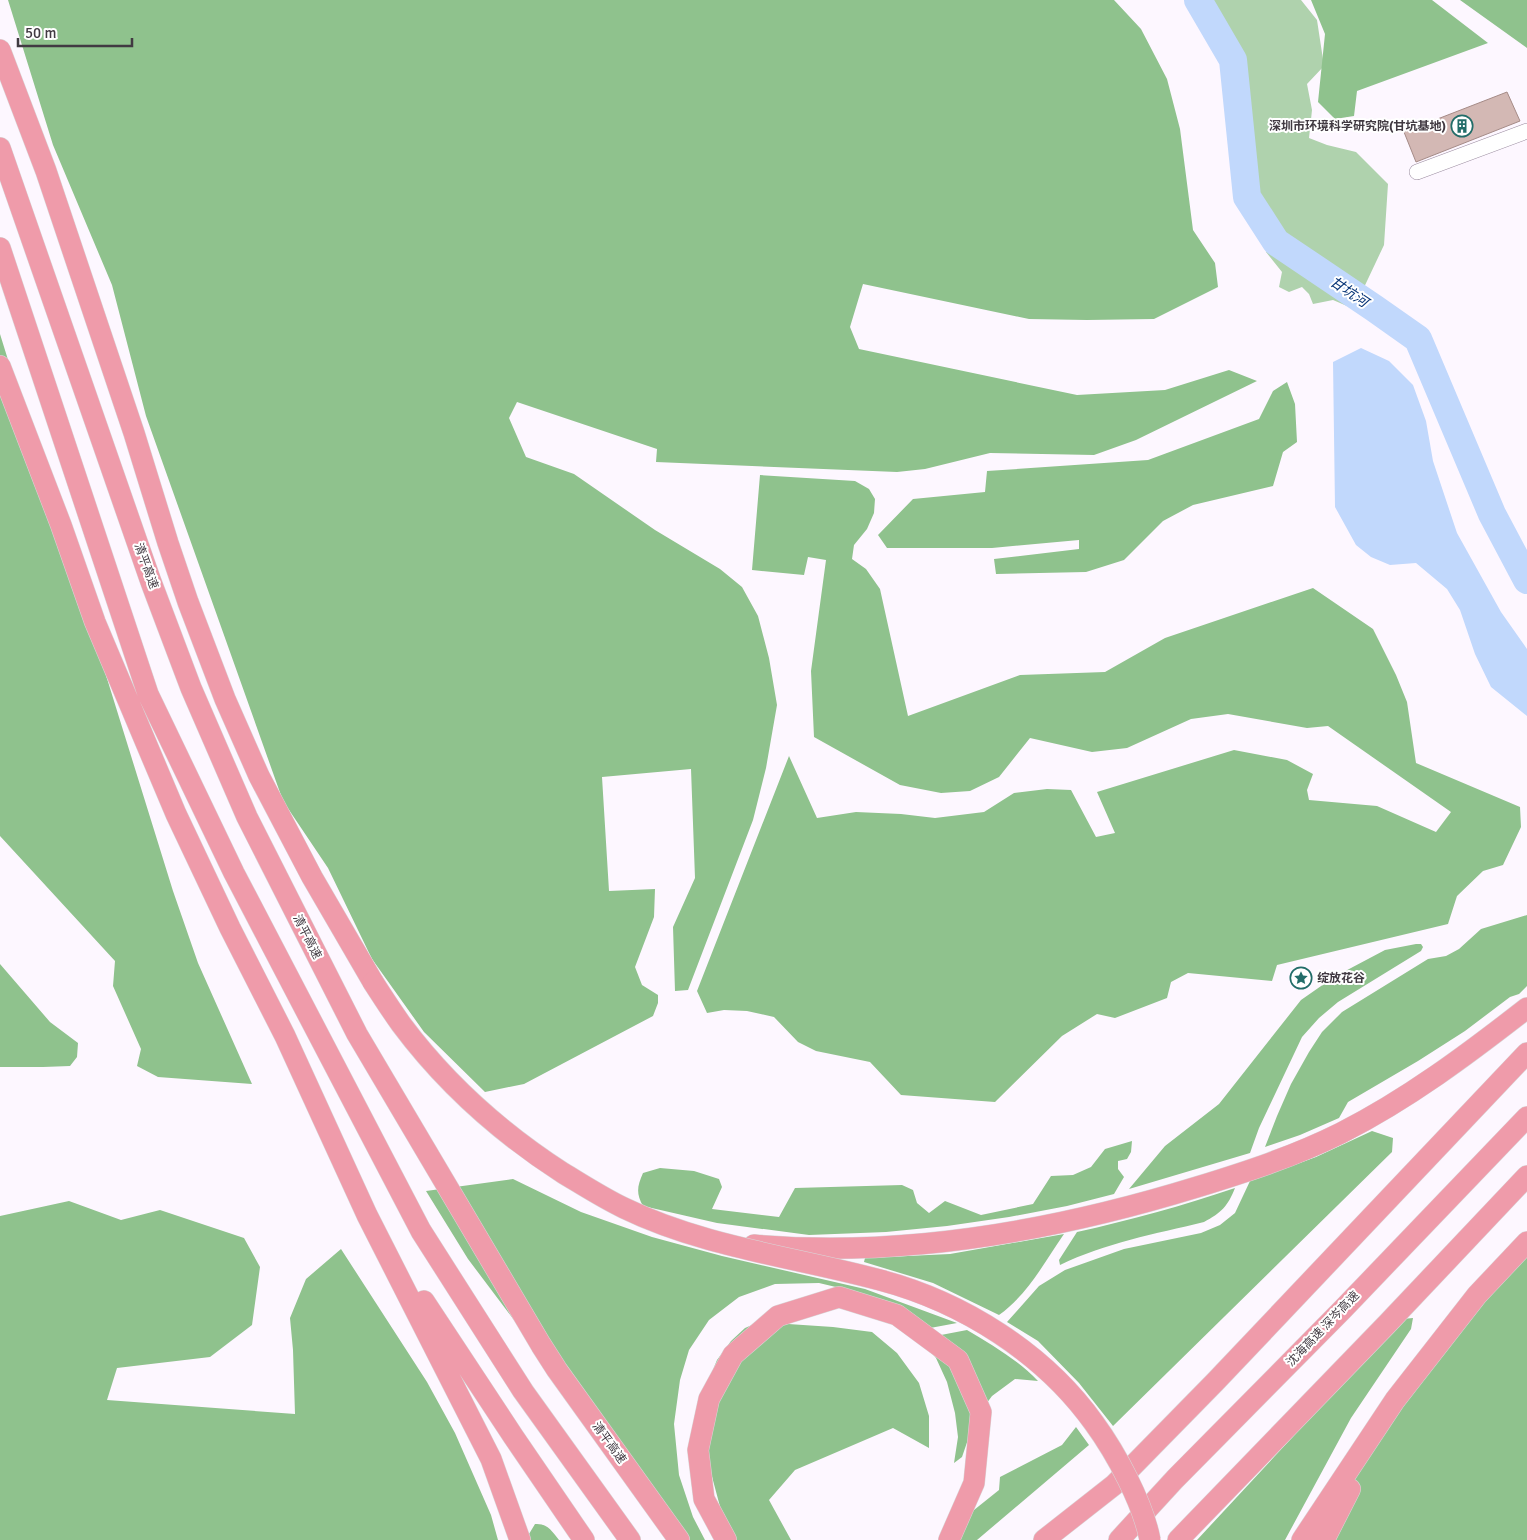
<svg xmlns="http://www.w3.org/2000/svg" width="1527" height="1540" font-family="Signika,'Noto Sans SC',sans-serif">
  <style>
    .green { fill: #afd2ad }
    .forest { fill: #8fc28d }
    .water { fill: #c1d8fc }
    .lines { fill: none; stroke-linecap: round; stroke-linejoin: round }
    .river { stroke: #c1d8fc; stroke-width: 28 }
    .building { fill: #d3b8b4; stroke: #a58b87 }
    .minor-casing { stroke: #9b8da0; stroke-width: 16 }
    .highway-casing { stroke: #d9d8d9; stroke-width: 22 }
    .minor { stroke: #fff; stroke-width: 15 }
    .highway { stroke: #ef9baa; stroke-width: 21 }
    .highway-bridge-casing { stroke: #d9d8d9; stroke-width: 22; stroke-linecap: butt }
    .highway-bridge { stroke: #ef9baa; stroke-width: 21 }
    .labels { text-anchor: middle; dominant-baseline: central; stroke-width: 4; stroke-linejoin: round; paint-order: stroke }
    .poi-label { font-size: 12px; font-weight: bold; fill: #413a42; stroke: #fff; text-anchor: end }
    .street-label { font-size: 12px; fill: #413a42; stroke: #fff }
    .water-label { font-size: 14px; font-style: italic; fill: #093678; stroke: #fff }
  </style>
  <rect width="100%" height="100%" fill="#fdf7ff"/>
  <path class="green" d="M1198 0H1301L1317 20 1324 66 1307 84 1312 110 1309 138 1327 145 1356 152 1388 184 1384 245 1359 298 1347 306 1333 300 1313 304 1309 294 1302 287 1289 292 1279 287 1282 272 1266 252 1276 242 1247 197 1233 60Z"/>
  <path class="forest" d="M8 0H1114L1141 29 1167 79 1180 129 1193 230 1215 263 1218 287 1154 319 1087 320 1029 319 863 284 850 327 859 349 1077 395 1165 390 1229 370 1257 381 1136 440 1094 455 990 453 925 469 897 472 656 462 657 449 517 402 509 418 526 457 574 474 655 530 720 569 742 587 758 616 769 658 777 705 766 768 753 820 688 990 675 991 673 927 695 878 691 769 602 777 609 891 655 889 654 917 635 967 642 985 658 995V1003L653 1016 524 1084 485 1092 424 1032 372 959 328 868 283 801 146 416 112 285 53 145Z
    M1311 0H1432L1488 43 1357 91 1354 116 1335 119 1318 102 1325 34Z
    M1460 0H1527V48Z
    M0 334 173 891 198 963 252 1084 158 1077 137 1066 141 1049 113 986 115 961 0 836Z
    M1287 382 1295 404 1297 442 1283 452 1273 486 1193 505 1163 521 1124 560 1086 572 996 574 994 559 1079 549V540L992 548H887L878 535 913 499 985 492 987 471 1148 460 1259 419 1273 391Z
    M760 475 855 481 869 489 875 499 874 513 867 529 854 545 852 559 866 569 880 589 908 716 1020 675 1105 672 1165 638 1313 588 1373 629 1396 675 1407 702 1416 763 1520 807 1521 827 1503 865 1483 871 1457 896 1448 924 1277 965 1272 981 1188 973 1171 982 1167 998 1115 1018 1097 1014 1062 1036 995 1102 901 1095 870 1062 816 1051 798 1042 774 1017 747 1011 724 1010 707 1013 697 991 789 756 817 818 856 812 901 814 935 818 984 812 1014 793 1047 789 1071 790 1096 837 1115 833 1097 792 1234 750 1287 760 1313 774 1307 790 1309 800 1377 806 1436 832 1451 812 1328 726 1307 728 1228 714 1191 719 1127 748 1092 752 1030 738 999 777 970 791 941 793 900 785 814 737 811 671 826 560 808 557 804 575 752 570Z
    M1527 915V986L1519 994 1510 997 1465 1031 1418 1061 1348 1102 1339 1118 1300 1135 1265 1147 1277 1116 1291 1084 1309 1052 1322 1032 1342 1012 1428 959 1446 956 1459 949 1481 929Z
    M1416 944H1421L1423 947 1421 951 1338 1002 1319 1018 1302 1037 1259 1128 1250 1153 1129 1189 1165 1146 1219 1104 1301 1000 1334 977 1385 950Z
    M0 964 50 1022 78 1043 77 1057 70 1066 43 1067H0Z
    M1372 1131 1393 1138 1392 1152 1113 1426 1079 1383 1038 1341 1007 1322 1039 1286 1065 1270 1124 1249 1201 1233 1220 1225 1235 1213 1250 1181 1316 1157Z
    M1132 1141 1131 1152 1127 1159 1118 1161V1169L1124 1177 1114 1194 1067 1206 1009 1217 947 1226 886 1232 809 1235 717 1223 643 1206C636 1193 637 1187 643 1173L660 1168 694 1171 719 1179 722 1187 712 1209 779 1217 795 1188 902 1185 913 1190 917 1203 929 1213 945 1201 981 1215 1033 1204 1051 1176 1073 1175 1091 1167 1105 1149Z
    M513 1179 581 1212 652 1237 722 1256 865 1289 957 1323 914 1331 857 1292 819 1283 775 1284 739 1297 709 1320 689 1350 680 1380 674 1424 679 1475 693 1517 705 1540H686L523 1332 468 1259 426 1191Z
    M1235 1188C1228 1206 1221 1213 1204 1222 1155 1234 1105 1243 1060 1265L1059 1260 1077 1232C1131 1220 1182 1206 1235 1188Z
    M69 1201 121 1220 160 1210 244 1238 260 1267 252 1325 210 1357 117 1368 107 1400 295 1414 293 1350 290 1318 306 1279 341 1249 427 1382 455 1433 491 1515 498 1540H0V1216Z
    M1064 1234C1044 1263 1028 1294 999 1315L933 1283 864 1262 865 1258 950 1254Z
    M1527 1237V1540H1321L1354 1473Z
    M1413 1318 1411 1329 1351 1418 1285 1540H1197L1402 1319Z
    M759 1322 833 1327 872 1332 897 1353 919 1383 929 1416V1448L893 1428 795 1470 769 1500 791 1540H734L722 1514 707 1458 708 1382 717 1360 731 1341 745 1328Z
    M967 1330C992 1345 1018 1360 1038 1381L1015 1379 992 1396 975 1419 962 1457 954 1463 958 1437 955 1413 947 1382 936 1358 920 1339Z
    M1076 1427 1089 1445 977 1540H959L969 1514 999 1490 1000 1477 1062 1445Z
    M535 1524C547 1523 552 1531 559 1540H530L529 1534Z"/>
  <path class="water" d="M1361 348 1389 361 1413 385 1426 421 1433 461 1457 533 1501 612 1527 649V716L1491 687 1475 654 1460 610 1447 589 1416 563 1390 565 1371 557 1356 545 1335 507 1333 362Z"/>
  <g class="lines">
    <path class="river" d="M1198 0 1233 60 1247 197 1276 242 1374 308 1418 339 1492 514 1527 580"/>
  </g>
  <path class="building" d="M1507 92 1520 121 1416 162 1404 132Z"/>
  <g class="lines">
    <g class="minor-casing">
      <path id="minor" d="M1417 172 1527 131"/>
    </g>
    <g class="highway-casing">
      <path id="highway" d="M0 50 46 171 134 433 168 543 188 602 225 699 259 776 312 877 373 982
        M0 148 151 582 191 688 247 817 357 1034 541 1345 557 1370 679 1540
        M0 248 148 694 234 873 421 1231 523 1391 630 1540
        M0 366 61 525 95 622 176 814 230 928 285 1036 367 1215 491 1459 520 1540
        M754 1245C903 1258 1054 1231 1197 1187 1246 1172 1295 1156 1341 1133 1408 1099 1468 1054 1527 1008
        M424 1301 513 1436 584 1540
        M726 1540 704 1499 698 1450 709 1399 733 1355 778 1316 839 1297 897 1315 958 1360 981 1412 974 1483 949 1540
        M1044 1540 1114 1485 1215 1382 1527 1053
        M1119 1540 1175 1479 1343 1309 1527 1117
        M1178 1540 1387 1324 1527 1176
        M1302 1540 1395 1400 1477 1295 1527 1242
        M1324 1540 1350 1489"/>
    </g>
    <use href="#minor" class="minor"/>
    <use href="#highway" class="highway"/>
    <g class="highway-bridge-casing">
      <path id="highway-bridge" d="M373 982C382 996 391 1010 401 1024 445 1083 501 1133 563 1173 583 1185 603 1198 624 1208 704 1247 795 1257 880 1280 963 1302 1044 1353 1094 1423 1116 1453 1143 1503 1150 1540"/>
    </g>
    <use href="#highway-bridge" class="highway-bridge"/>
  </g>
  <defs>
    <g id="building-ring" transform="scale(1.125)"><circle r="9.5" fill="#fff" stroke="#226d69" stroke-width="1.5"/><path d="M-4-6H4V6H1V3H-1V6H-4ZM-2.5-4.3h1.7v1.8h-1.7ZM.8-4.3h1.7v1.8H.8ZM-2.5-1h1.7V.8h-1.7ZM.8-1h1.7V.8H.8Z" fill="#226d69"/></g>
    <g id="sight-ring" transform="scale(1.125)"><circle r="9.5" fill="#fff" stroke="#226d69" stroke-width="1.5"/><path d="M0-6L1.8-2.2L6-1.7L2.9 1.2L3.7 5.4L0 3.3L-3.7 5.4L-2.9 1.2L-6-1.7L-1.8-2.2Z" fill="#226d69"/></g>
  </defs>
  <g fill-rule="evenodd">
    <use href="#building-ring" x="1462" y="126"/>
    <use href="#sight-ring" x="1301" y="978"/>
  </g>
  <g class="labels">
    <g class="poi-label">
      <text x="1446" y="126">深圳市环境科学研究院(甘坑基地)</text>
      <text x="1317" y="978" text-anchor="start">绽放花谷</text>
    </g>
    <g class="street-label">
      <text transform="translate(146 566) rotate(70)">清平高速</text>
      <text transform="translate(307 937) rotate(63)">清平高速</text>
      <text transform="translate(1323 1329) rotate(-46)">沈海高速 深岑高速</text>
      <text transform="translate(609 1443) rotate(54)">清平高速</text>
    </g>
    <g class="water-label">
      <text transform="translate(1349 292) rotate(34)">甘坑河</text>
    </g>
  </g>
  <path d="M18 38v8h114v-8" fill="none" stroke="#413a42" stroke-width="2.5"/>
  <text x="25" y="38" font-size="15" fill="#413a42" stroke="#ffffff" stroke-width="4" paint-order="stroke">50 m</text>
</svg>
